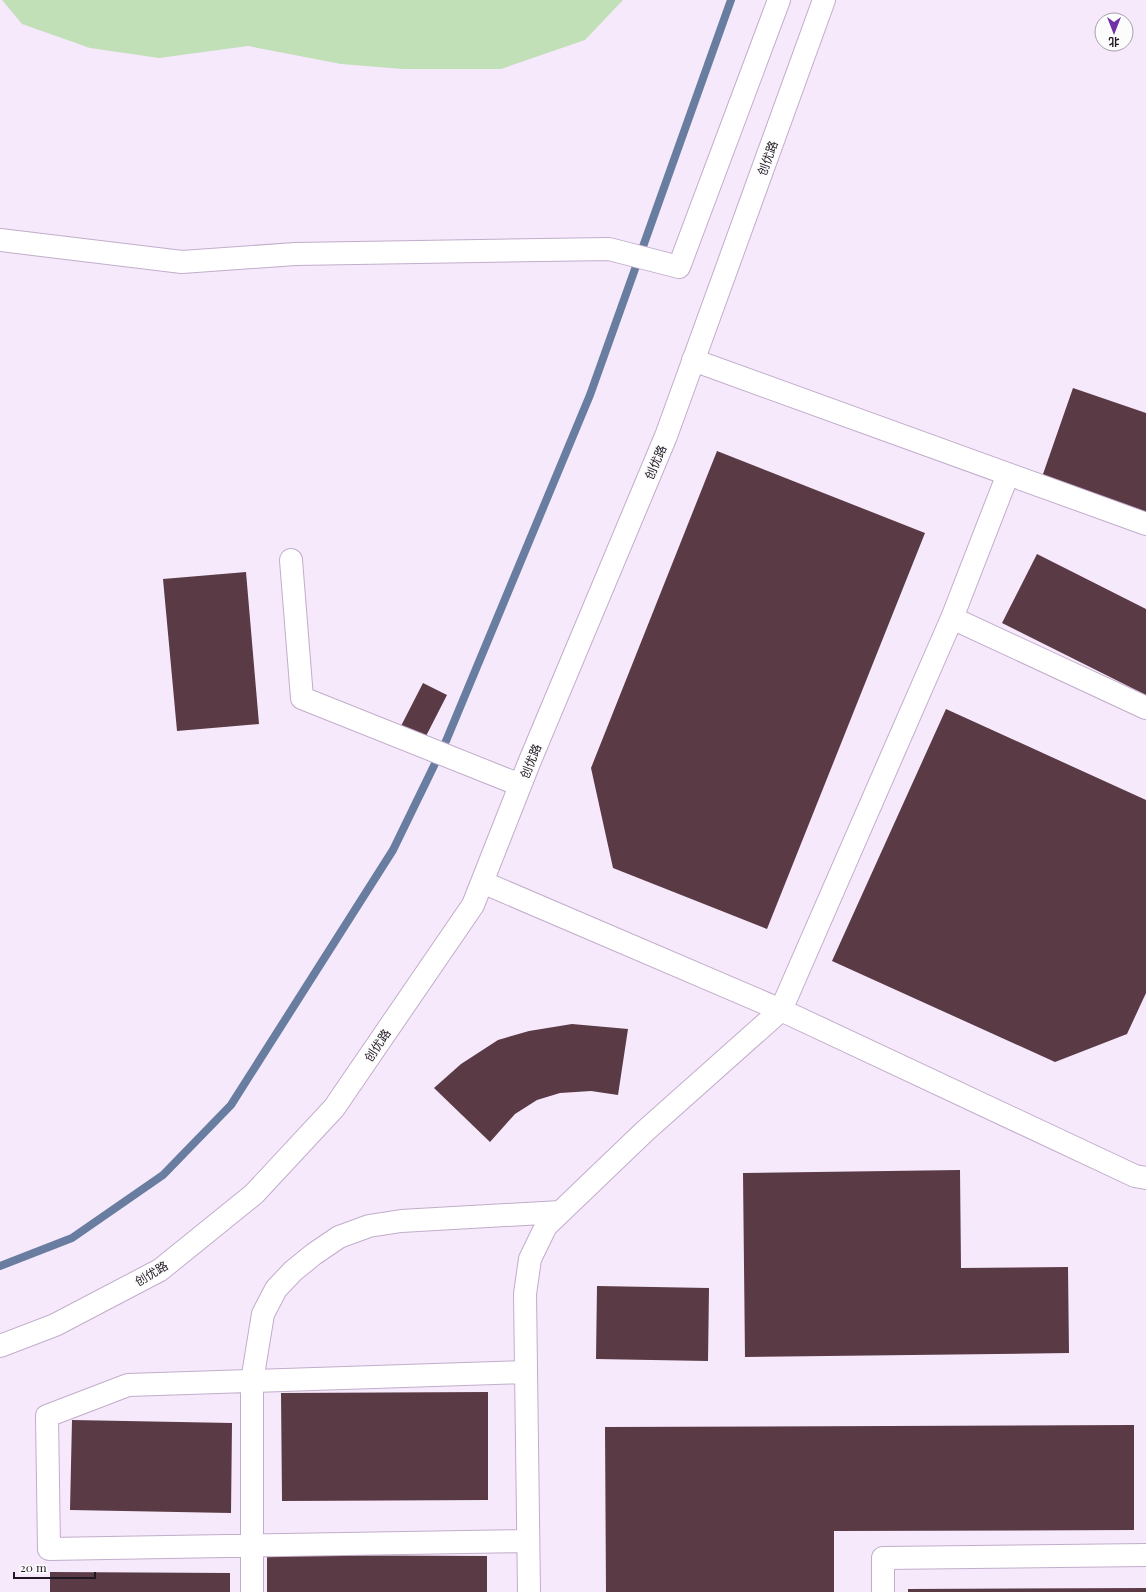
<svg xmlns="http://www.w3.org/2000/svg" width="1146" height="1592" font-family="'Playfair Display','Noto Sans SC',serif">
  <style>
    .green { fill: #c1e0b7 }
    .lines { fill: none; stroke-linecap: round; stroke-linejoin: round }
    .stream { stroke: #687d9f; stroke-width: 8 }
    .building { fill: #5a3a44 }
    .minor-casing { stroke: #c2adcb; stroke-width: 24 }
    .minor { stroke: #fff; stroke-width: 22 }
    .labels { text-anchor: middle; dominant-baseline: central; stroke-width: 4; stroke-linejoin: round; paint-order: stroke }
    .street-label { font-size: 12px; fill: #1f1722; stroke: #fcfcfc }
  </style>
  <rect width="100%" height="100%" fill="#f6e9fc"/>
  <path class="green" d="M2 0H623L585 40 501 69H403L341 64 248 46 159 58 90 48 22 24Z"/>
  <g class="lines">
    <path class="stream" d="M0 1266 72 1238 163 1175 231 1105 393 850 446 741 590 395 731 0"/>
  </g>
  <path class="building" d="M1073 388 1146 413V512L1042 477Z
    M717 451 925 533 767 929 613 868 591 768Z
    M1037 554 1146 609V695L1002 623Z
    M246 572 259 724 177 731 163 579Z
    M423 683 447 695 425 738 401 726Z
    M946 709 1146 800V993L1127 1034 1055 1062 832 961Z
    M572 1024 628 1029 618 1095 591 1091 560 1093 537 1100 515 1114 490 1142 434 1088 461 1064 498 1040 529 1031Z
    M960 1170 961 1268 1068 1267 1069 1353 745 1357 743 1173Z
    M597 1286 709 1288 708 1361 596 1359Z
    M488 1392V1500L282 1501 281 1393Z
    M72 1420 232 1423 231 1513 70 1510Z
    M1134 1425V1530L834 1531V1592H606L605 1427Z
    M267 1555 487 1556V1592H267Z
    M50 1572 230 1573V1592H50Z
    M1146 1588V1592H908V1589Z"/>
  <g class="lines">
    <g class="minor-casing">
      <path id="minor" d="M0 240 182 262 295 254 609 249 679 267 779 0
        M693 360 1146 524
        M291 560 302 698 520 785
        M952 618 1008 474
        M482 882 781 1010 1135 1176 1146 1178
        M0 1346 55 1325 160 1270 254 1194 334 1108 473 905 529 763 666 436 824 0
        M526 1372 128 1385 47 1416 49 1549 528 1541
        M252 1592V1381L263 1314 276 1289 293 1271 314 1254 339 1237 369 1226 401 1221 560 1212
        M529 1592 525 1294 530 1259 546 1226 644 1132 781 1010 952 618 1146 708
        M883 1592V1558L1146 1555"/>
    </g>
    <use href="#minor" class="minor"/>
  </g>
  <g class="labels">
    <g class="street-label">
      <text transform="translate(767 158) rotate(-70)">创优路</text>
      <text transform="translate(655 462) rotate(-67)">创优路</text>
      <text transform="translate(530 761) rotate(-68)">创优路</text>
      <text transform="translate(377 1045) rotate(-56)">创优路</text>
      <text transform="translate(151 1273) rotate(-31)">创优路</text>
    </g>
  </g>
  <g transform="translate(1114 32) rotate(180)"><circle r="19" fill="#fcfcfc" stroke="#a4a0a5"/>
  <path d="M0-3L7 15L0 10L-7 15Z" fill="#7131a6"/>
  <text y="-6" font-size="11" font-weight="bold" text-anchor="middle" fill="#1f1722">北</text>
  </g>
  <path d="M14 1572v6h81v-6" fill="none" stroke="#1f1722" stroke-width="2"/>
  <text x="20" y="1572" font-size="12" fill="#1f1722" stroke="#fcfcfc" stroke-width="3" paint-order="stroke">20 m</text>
</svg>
